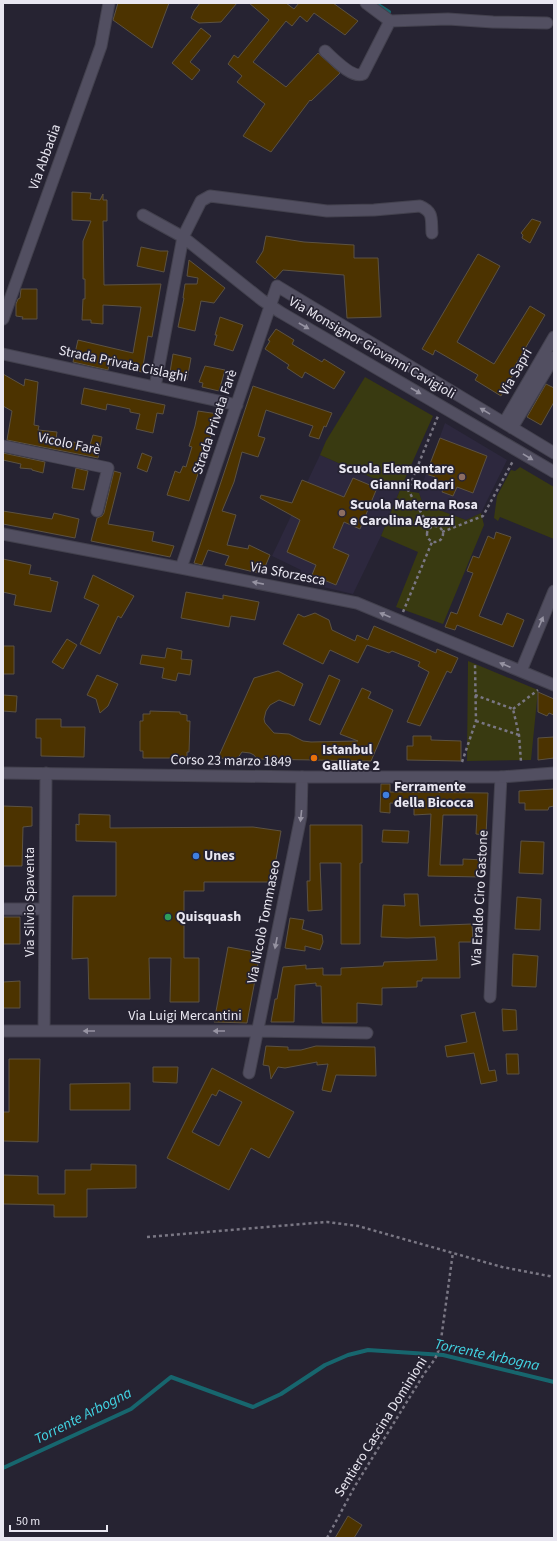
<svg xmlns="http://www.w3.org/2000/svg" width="557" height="1541" font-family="'Source Sans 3',sans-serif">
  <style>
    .built { fill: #2d283e }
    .green { fill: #393a11 }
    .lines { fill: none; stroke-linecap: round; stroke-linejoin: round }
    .stream { stroke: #17666e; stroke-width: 4 }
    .building { fill: #4c3300; stroke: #5c5242; fill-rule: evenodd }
    .minor-casing { stroke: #43414e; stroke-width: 13 }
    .secondary-casing { stroke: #43414e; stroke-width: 13 }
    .path { stroke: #7a7784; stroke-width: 2.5; stroke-dasharray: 3 3; stroke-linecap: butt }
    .minor { stroke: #524f61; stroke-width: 11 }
    .secondary { stroke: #524f61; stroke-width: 11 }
    .oneway { fill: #9693a2 }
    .education-dot { fill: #8d6e63; stroke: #262332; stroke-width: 1.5 }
    .food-dot { fill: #e8710a; stroke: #262332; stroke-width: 1.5 }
    .shop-dot { fill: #3f7fe0; stroke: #262332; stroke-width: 1.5 }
    .leisure-dot { fill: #2e9e5b; stroke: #262332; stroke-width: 1.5 }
    .labels { text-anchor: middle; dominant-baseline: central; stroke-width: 3.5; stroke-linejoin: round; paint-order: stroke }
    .street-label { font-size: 14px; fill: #e9e7f1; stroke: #262332 }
    .poi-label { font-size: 14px; font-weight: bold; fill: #e9e7f1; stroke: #262332; text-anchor: start }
    .water-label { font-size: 15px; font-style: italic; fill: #42d5e4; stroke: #262332 }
  </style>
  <rect width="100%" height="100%" fill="#262332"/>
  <path class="built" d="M445 423 507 460 481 513 466 520 423 504 419 493Z
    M320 455 400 490 381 536 353 594 298 581 301 570 272 556Z"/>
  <path class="green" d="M365 377 433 416 400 490 419 493 423 504 466 520 481 513 484 525 443 624 396 607 418 552 381 536 400 490 320 455 326 441Z
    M520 467 554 487V539L500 517 498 521 494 518 497 496 511 470 515 471Z
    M468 661 538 690 531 760 467 761Z"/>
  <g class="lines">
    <path class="stream" d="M375 3 389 12
      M3 1468 131 1409 171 1377 253 1407 281 1394 325 1365 348 1355 368 1350 443 1355 554 1382"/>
  </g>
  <path class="building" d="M118 3H169L152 48 113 20Z
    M200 3H237L221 22 199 23 191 18 194 11Z
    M249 3H286L294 9 299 3H333L358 21 345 35 314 13 307 22 300 16 292 26 286 21 253 62 286 87 318 53 340 73 311 101 310 100 271 152 243 136 265 104 237 82 242 76 228 64 234 55 238 58 242 53 269 20Z
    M201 28 211 36 190 62 200 70 192 80 172 63Z
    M72 192 91 193 90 199 100 200 103 194V200H107V221H103L104 285 161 284 152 337 148 336 142 372 109 365 108 370 73 362 78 340 133 353 141 307 103 305V324L91 323V320H82L83 299H85V279H83V241L91 221 72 220Z
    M532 219 541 222 530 243 522 238 523 235 521 233Z
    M266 236 304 242 354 245V258H378L381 317 347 318 344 275 283 270 275 279 256 262 263 251Z
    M141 247 160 251H168L164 272 137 266Z
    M478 254 500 266 457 342 494 364 530 306 545 315 510 374 513 375 501 396 475 380 478 375 435 350 433 355 422 349Z
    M189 260 225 288 214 303 201 301 195 331 178 327 184 298H183L185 284H197L198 278 187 276Z
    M21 289H37V319H22L23 317 16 316V304L18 299 20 298Z
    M220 317 243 325 233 351 214 345 217 335H215Z
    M276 329 294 340 292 344 322 362 324 359 345 372 334 389 305 372 302 378 287 368 289 365 265 349 270 341 268 340Z
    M173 354 191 358 187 380 169 378Z
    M205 366 225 370 219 391 202 387 203 383 199 382Z
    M3 374 24 386 25 379 38 382 34 425 39 426 38 430 57 432 56 439 90 445 93 435 102 437 98 458 7 440 12 411 3 406Z
    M546 384 554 388V402L541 425 527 417Z
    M253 386 332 413 326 427 324 426 319 439 309 436 313 426 266 410 258 436 265 438 258 457 242 452 234 482 222 511 236 515 227 545 248 549 249 545 270 555 262 574 225 565 229 556 208 550 202 565 194 563Z
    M84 388 165 405 163 414 157 413 153 433 136 429 140 414 130 412V409L107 404 106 410 81 404Z
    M198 411 218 414 189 501 167 495 175 471 180 473 183 466 186 467 192 447 189 446 195 426Z
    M440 438 487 456 473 493 457 487 453 496 442 492 445 484 434 480 435 477 426 474Z
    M3 453 45 462 43 473 32 470V469L20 468 21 464 3 460Z
    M142 453 152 457 147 472 137 468Z
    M76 468 88 471 84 490 72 488Z
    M114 471 121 473 108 524 154 532 152 541 174 546 170 557 91 541 97 518 102 516 104 513Z
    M353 478 377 488 360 529 344 522 333 548 349 555 336 585 312 575 316 565 287 552 300 520 260 498 261 495 292 503 302 480 344 497Z
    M3 511 52 519 54 513 79 519 75 538 3 524Z
    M496 532 511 537 479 616 502 625 507 613 524 620 513 647 457 625 455 630 445 627 451 612 457 614 473 573 467 571 473 556 479 558 488 536 494 539Z
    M3 559 31 565 29 574 51 578 50 580 58 582 51 612 14 605 16 595 3 592Z
    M93 575 134 596 121 618 118 616 100 654 80 644 99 605 84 598Z
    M186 592 223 599V595L259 602 255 620 231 616 229 627 181 618Z
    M315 613 329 620 332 630 355 641 357 635 368 640 374 626 436 653 437 649 458 658 451 673 447 671 420 726 407 722 429 672 418 666 420 662 392 651 389 653 367 645 358 663 330 650 323 664 283 644 298 614 304 617Z
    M67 639 77 645 63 669 52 662Z
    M3 646H14V674H3Z
    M167 648 182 651 181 659 192 660 190 675 178 673 176 681 162 678 164 668 140 664 142 655 165 658Z
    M278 671 303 684 294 706 279 700 270 705 266 711 264 719 265 723 274 733 289 734 303 741 311 742 358 741 340 734 362 688 371 692 368 698 393 710 371 761 257 759 254 755 250 753 242 752 237 759 218 758 254 678Z
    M97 675 118 684 108 706 100 713 96 699 87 695Z
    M329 675 340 680 320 725 309 720Z
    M538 692 554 699V715L549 713 547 716 538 712Z
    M3 695 17 696 16 712 3 711Z
    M150 711 180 712V714L187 715V721H190L189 752H187V758H143V751H140V721H143V714H150Z
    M36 719H61V727H85L84 757 41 756V738H36Z
    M413 736H431V740L461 741V761L407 760V746H413Z
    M554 737V758L538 760V738Z
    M381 784H390V792L488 793 486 835 476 834 477 815H443L440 865H463V859L484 860 483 877 428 876 431 814 414 815V804L390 803V813L380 812Z
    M554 789V806L549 807 548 810H525V803H519V791Z
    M3 806 32 807V826L23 827 22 866H3Z
    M79 814 110 815V828L253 827 281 831 272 882H204V891H184V958H199V1002H170L171 958H149L150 999H89L88 958 72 959 73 896H116V842L76 841V824L79 825Z
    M310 825H362V863H360V944H341V863H320L322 910 308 911 307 881H310Z
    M383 830 409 831 408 843 382 842Z
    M521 841 544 842 543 874 519 873Z
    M404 894H418L420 926 472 924 473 942H459L460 978H422V981H417V987L382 988V1005L357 1003V1023H322L321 986H316V983L295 985 294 1022H271L275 999H277L283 967 306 965V969L323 968V975H341V968L383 966 384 962 437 960 435 937 407 938 381 937 383 905 405 906Z
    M517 897 541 899 540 930 515 929Z
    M3 917H20V944H3Z
    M290 918 304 920 302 929 322 935 323 942 320 950 305 946V951L285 948Z
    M228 947 260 953 247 1023 214 1022Z
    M513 954 538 956 536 987 512 986Z
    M20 981V1008H3V982Z
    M502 1009 516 1010 517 1030 503 1031Z
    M475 1012 489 1071 495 1070 497 1081 481 1084 474 1053 447 1057 445 1046 467 1042 461 1015Z
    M266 1046 288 1047V1050H301L316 1046 375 1047 376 1076 336 1075 331 1092 322 1090 328 1064 317 1065V1062L285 1068 278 1067 271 1079 269 1066 263 1065Z
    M506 1054H518L519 1074H507Z
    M9 1059H40L38 1142 3 1141V1112H9Z
    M153 1067H178L177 1083 153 1082Z
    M212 1068 294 1112 269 1158 251 1148 229 1190 167 1158ZM219 1090 242 1102 219 1146 192 1132 212 1094 216 1096Z
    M130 1083V1110H70V1084Z
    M91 1164 136 1165V1188L87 1189V1217H54V1205L3 1204V1175L38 1176V1194H65V1170H91Z
    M348 1516 362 1525 354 1538H335Z"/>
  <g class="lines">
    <g class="minor-casing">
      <path id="minor" d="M390 21 448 19 493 22 547 23
        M325 51C333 58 352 79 363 74L390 21 366 3
        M143 215 183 237 262 300 280 312 554 472
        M3 319 101 46 109 3
        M3 354 237 405
        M155 387 183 237 201 201 210 196 327 211 374 210 420 206C434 212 431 219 432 233
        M504 423 554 337
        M512 428 554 357
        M3 446 108 468 97 511
        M3 534 181 568 357 603 554 685
        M181 568 277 286 554 453
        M521 671 554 591
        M3 909H45
        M490 997 501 777
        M3 1031H258L367 1033
        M44 1031 46 773
        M249 1073 301 816 302 777"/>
    </g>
    <g class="secondary-casing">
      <path id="secondary" d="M3 773 302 777H501L554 773"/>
    </g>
    <path class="path" d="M427 534a8 8 0 1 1 16 0a8 8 0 1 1-16 0Z
      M430 528 408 490 438 416
      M442 532 483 516 513 461
      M403 612 432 542
      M475 695 513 709 519 735 521 762
      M513 709 538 690
      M476 721 519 735
      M462 762 476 721 475 664
      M147 1237 327 1222 358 1226 502 1267 554 1277
      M327 1538 355 1486 424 1374 435 1359 440 1347 453 1252"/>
    <use href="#minor" class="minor"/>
    <use href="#secondary" class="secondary"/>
  </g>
  <defs><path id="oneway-solid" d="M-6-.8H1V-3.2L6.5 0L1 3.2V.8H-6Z"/></defs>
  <g class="oneway">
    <use href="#oneway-solid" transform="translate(304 326) rotate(30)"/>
    <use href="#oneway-solid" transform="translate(416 391) rotate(30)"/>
    <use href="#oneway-solid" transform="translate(485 411) rotate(-149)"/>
    <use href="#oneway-solid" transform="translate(528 457) rotate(31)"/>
    <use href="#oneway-solid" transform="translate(258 583) rotate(-169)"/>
    <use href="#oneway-solid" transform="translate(385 615) rotate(-157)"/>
    <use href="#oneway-solid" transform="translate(541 622) rotate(-67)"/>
    <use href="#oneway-solid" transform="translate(505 665) rotate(-157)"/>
    <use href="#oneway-solid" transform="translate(301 816) rotate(96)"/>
    <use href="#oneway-solid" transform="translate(276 943) rotate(101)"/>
    <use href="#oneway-solid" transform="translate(89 1031) rotate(180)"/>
    <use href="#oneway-solid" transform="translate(219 1031) rotate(180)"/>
  </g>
  <g class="education-dot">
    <circle cx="462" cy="477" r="4"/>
    <circle cx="342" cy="513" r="4"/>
  </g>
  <circle class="food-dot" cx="314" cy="758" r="4"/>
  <g class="shop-dot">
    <circle cx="386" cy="795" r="4"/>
    <circle cx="196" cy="856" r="4"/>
  </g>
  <circle class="leisure-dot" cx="168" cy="917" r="4"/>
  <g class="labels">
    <g class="street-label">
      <text transform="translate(45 157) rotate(-70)">Via Abbadia</text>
      <text transform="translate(372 348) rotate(30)">Via Monsignor Giovanni Cavigioli</text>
      <text transform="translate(123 364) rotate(12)">Strada Privata Cislaghi</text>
      <text transform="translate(516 372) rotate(-60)">Via Sapri</text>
      <text transform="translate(215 422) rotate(-71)">Strada Privata Farè</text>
      <text transform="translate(69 444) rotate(12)">Vicolo Farè</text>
      <text transform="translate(288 574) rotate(11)">Via Sforzesca</text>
      <text transform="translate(231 761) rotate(1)">Corso 23 marzo 1849</text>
      <text transform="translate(480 898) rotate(-87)">Via Eraldo Ciro Gastone</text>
      <text transform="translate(30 902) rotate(-90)">Via Silvio Spaventa</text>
      <text transform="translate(264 922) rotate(-79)">Via Nicolò Tommaseo</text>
      <text x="185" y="1016">Via Luigi Mercantini</text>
      <text transform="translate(381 1427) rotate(-58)">Sentiero Cascina Dominioni</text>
    </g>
    <g class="poi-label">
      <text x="454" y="469" text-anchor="end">Scuola Elementare<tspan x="454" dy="16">Gianni Rodari</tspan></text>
      <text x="350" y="505">Scuola Materna Rosa<tspan x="350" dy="16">e Carolina Agazzi</tspan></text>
      <text x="322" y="750">Istanbul<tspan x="322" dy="16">Galliate 2</tspan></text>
      <text x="394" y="787">Ferramente<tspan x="394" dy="16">della Bicocca</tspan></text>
      <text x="204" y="856">Unes</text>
      <text x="176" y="917">Quisquash</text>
    </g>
    <g class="water-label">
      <text transform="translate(487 1355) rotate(12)">Torrente Arbogna</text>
      <text transform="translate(83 1416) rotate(-27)">Torrente Arbogna</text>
    </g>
  </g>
  <rect width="557" height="1541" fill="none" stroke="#e9e7f1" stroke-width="8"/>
  <path d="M10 1525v6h97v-6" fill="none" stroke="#e9e7f1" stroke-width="2"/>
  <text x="16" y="1525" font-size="12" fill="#e9e7f1" stroke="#262332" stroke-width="3" paint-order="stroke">50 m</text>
</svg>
